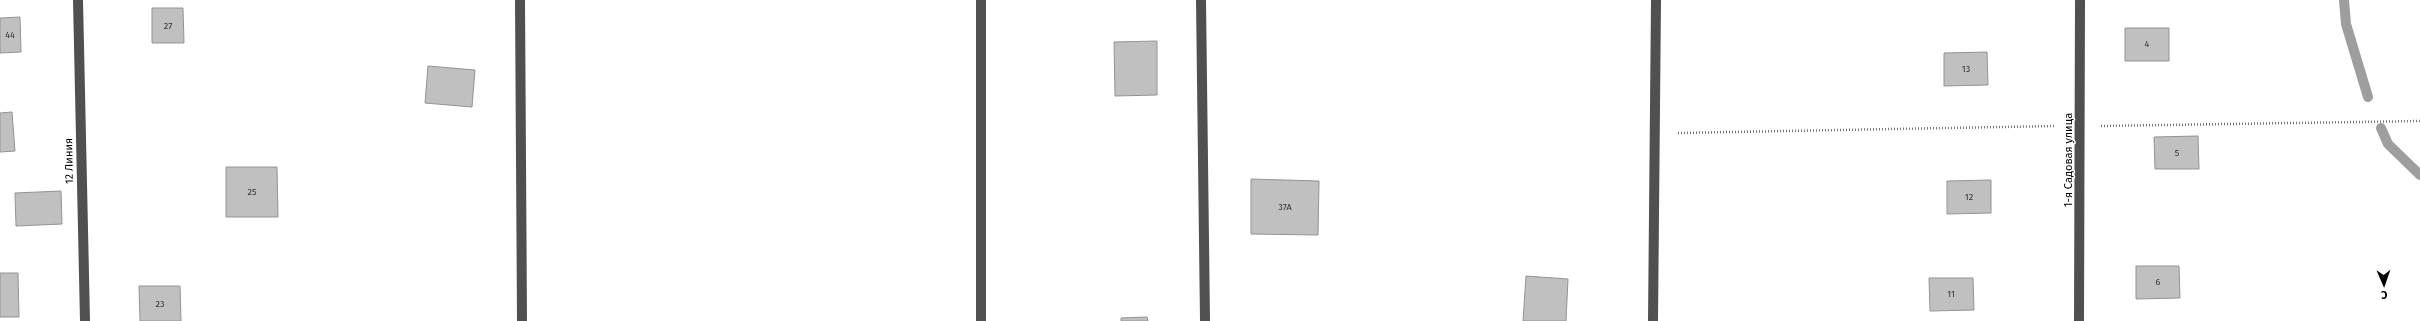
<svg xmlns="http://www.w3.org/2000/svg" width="2420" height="321" font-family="'Fira Sans',sans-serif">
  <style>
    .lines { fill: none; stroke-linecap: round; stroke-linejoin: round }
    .stream { stroke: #9e9e9e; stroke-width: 10 }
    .building { fill: #c0c0c0; stroke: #949494 }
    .path { stroke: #727272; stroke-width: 2.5; stroke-dasharray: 1 2; stroke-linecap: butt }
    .minor { stroke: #505050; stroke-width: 10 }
    .labels { text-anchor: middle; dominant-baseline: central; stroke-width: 3; stroke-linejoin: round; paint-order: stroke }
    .number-label { font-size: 9px; fill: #303030 }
    .street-label { font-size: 11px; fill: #000; stroke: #fff }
  </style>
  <rect width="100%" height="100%" fill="#fff"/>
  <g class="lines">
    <path class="stream" d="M2344 0 2346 24 2368 97
      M2381 128 2388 144 2420 175"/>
  </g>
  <path class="building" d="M152 8H183L184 43H152Z
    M20 17 21 52 0 53V18Z
    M2125 28H2169V61H2125Z
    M1157 41V95L1115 96 1114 42Z
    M1987 52 1988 85 1944 86V53Z
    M428 66 475 70 472 107 425 103Z
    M12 112 15 151 0 152V113Z
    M2198 136 2199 169H2155L2154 137Z
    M226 167H277L278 217H226Z
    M1251 179 1319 181 1318 235 1251 234Z
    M1991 180V213L1947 214V181Z
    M61 191 62 224 16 226 15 193Z
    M2136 266H2179L2180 298 2136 299Z
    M0 273H18L19 317H0Z
    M1526 276 1568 279 1566 321H1523Z
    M1929 278H1973L1974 310 1930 311Z
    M139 286H180L181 321H140Z
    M1147 317 1148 321H1121V318Z"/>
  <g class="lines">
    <path class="path" d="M2101 126 2420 121
      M1678 133 2056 126"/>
    <path class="minor" d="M78 0 85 321
      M520 0 522 321
      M981 0V321
      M1201 0 1205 321
      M1653 321 1656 0
      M2079 321 2080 0"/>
  </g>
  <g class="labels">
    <g class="number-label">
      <text x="168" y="26">27</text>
      <text x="10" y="35">44</text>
      <text x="2147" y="44">4</text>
      <text x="1966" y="69">13</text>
      <text x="2177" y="153">5</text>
      <text x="252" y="192">25</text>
      <text x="1969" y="197">12</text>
      <text x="1285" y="207">37А</text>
      <text x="2158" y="282">6</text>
      <text x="1951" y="294">11</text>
      <text x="160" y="304">23</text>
    </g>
    <g class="street-label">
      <text transform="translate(2068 160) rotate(-90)">1-я Садовая улица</text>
      <text transform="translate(69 161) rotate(-91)">12 Линия</text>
    </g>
  </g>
  <g transform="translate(2384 285) rotate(178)" stroke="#ffffff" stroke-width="3" paint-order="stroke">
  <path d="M0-3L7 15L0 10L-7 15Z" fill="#000000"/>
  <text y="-6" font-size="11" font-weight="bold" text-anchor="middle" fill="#000000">С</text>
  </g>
</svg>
